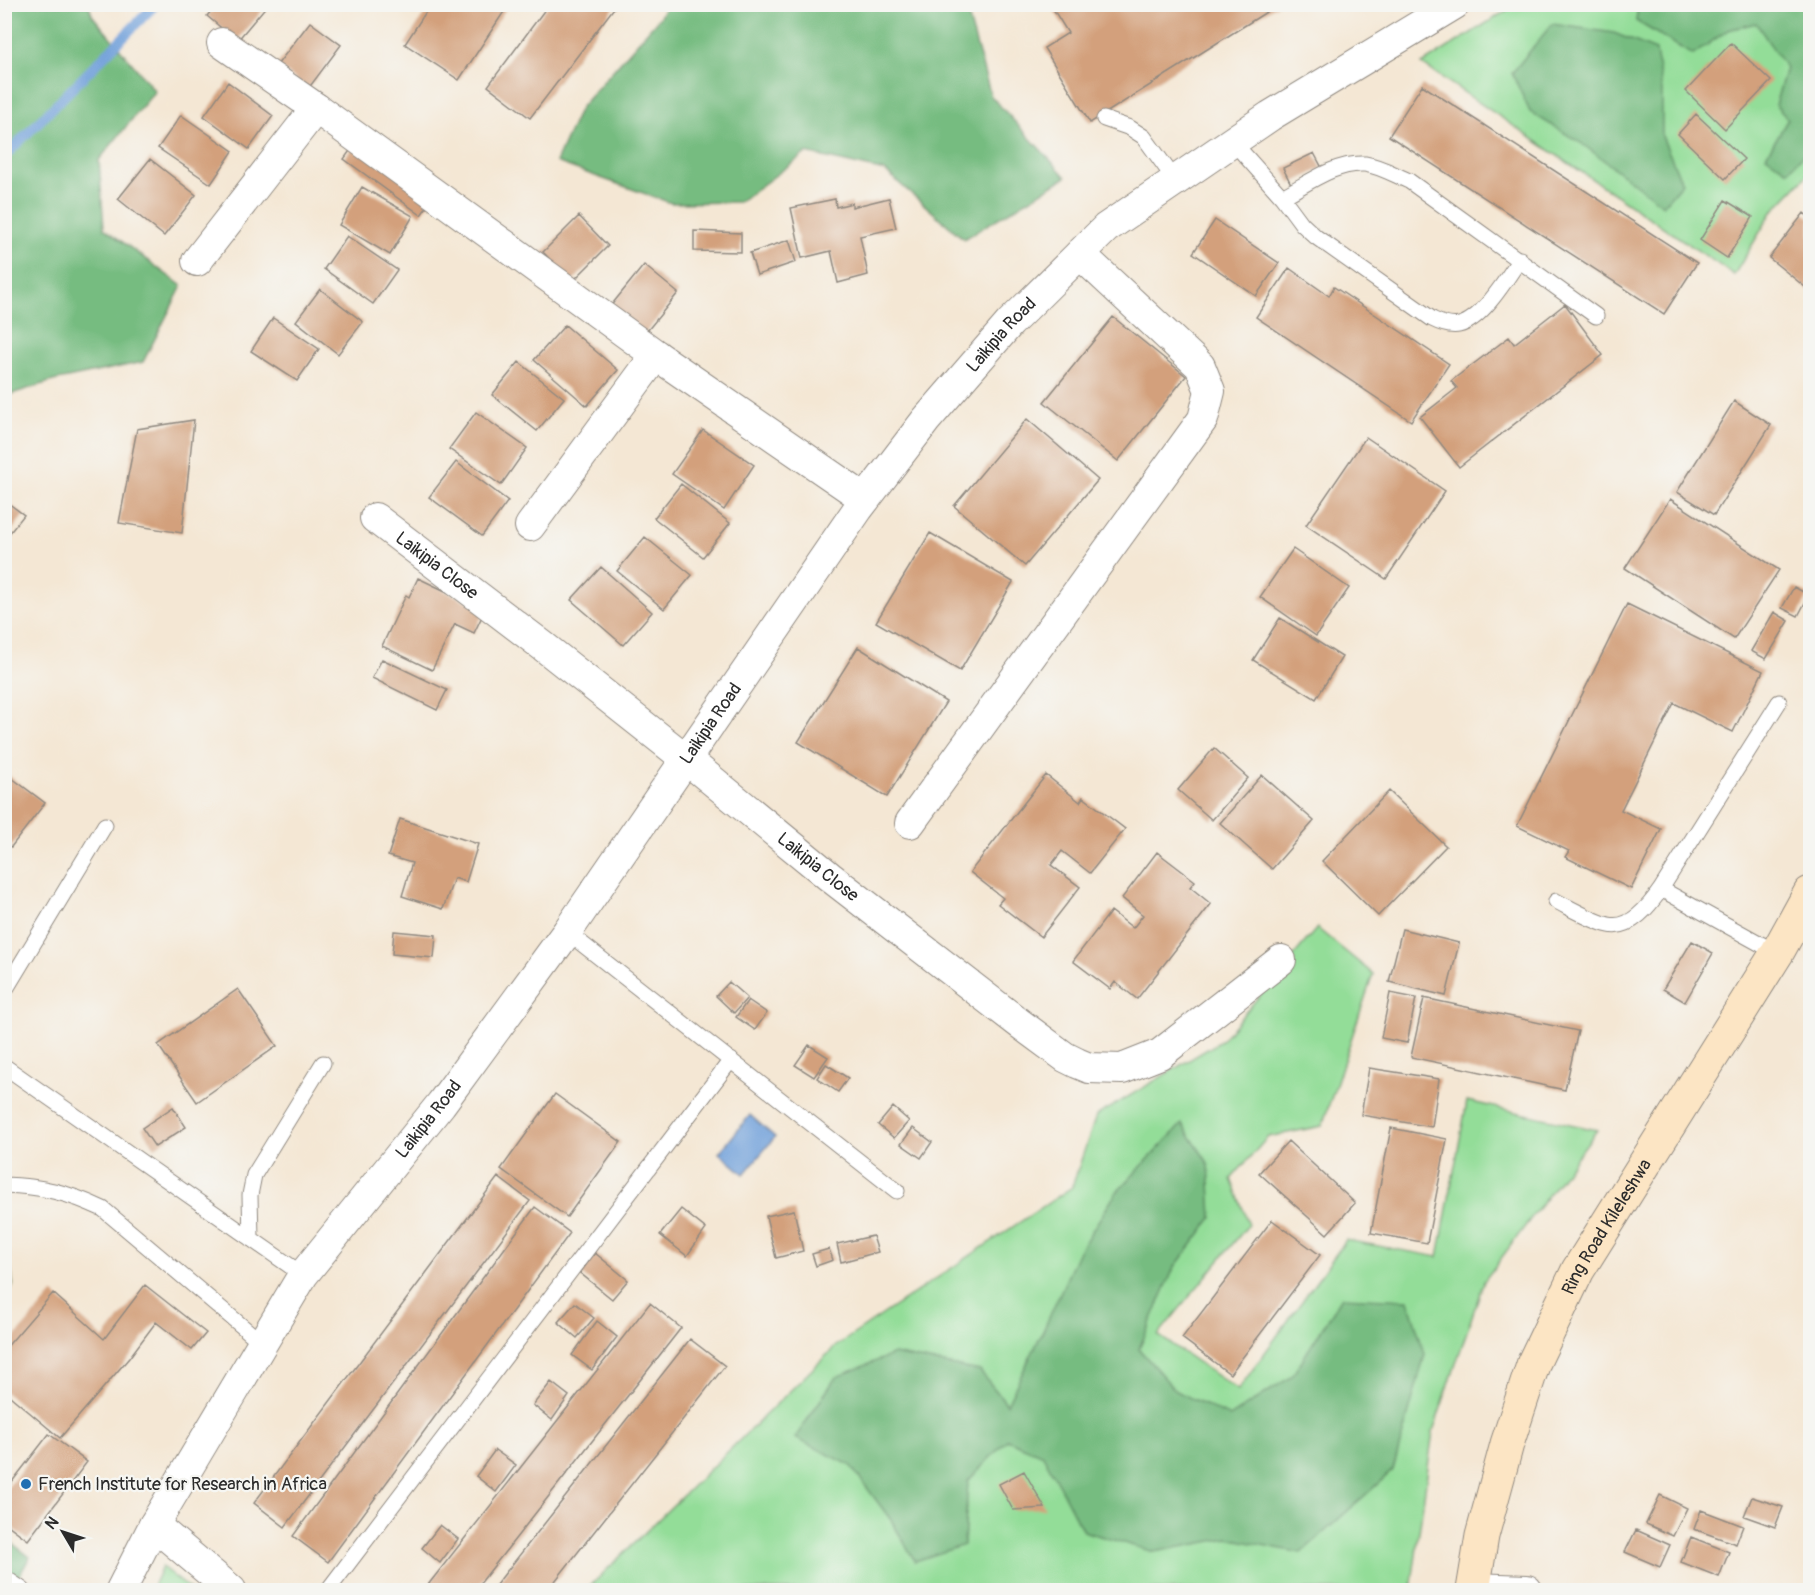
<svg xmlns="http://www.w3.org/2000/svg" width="1815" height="1595" font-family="Pangolin,sans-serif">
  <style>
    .green { fill: #93dd98; stroke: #5f8462; stroke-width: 1.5 }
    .forest { fill: #76bc80; stroke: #507456; stroke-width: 1.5 }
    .water { fill: #71a0da; stroke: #4e6682; stroke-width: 1.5 }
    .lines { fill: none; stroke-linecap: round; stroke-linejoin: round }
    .stream { stroke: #71a0da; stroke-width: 10 }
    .building { fill: #d3a07b }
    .service-casing { stroke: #908980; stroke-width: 17 }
    .minor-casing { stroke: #908980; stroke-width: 32 }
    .secondary-casing { stroke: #908980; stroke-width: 35 }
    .service { stroke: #fff; stroke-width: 15 }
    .minor { stroke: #fff; stroke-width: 30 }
    .secondary { stroke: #fce5c4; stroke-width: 33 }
    .poi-dot { fill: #1f6fb2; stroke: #f6f6f2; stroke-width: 2 }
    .labels { text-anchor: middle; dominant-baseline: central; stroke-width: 4.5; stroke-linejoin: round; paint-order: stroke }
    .street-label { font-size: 18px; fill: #2b2b2b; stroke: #f6f6f2 }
    .poi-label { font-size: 18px; fill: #2b2b2b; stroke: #f6f6f2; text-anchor: start }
  </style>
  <rect width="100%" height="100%" fill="#f6f6f2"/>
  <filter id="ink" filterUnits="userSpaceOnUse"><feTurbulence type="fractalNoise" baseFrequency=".0167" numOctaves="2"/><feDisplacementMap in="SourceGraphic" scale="12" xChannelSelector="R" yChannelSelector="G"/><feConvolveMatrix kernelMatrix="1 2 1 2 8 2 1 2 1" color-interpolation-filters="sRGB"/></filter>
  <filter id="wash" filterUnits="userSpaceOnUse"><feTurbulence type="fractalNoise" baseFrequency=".008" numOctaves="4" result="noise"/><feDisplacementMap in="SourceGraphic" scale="24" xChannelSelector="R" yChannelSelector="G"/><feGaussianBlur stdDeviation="1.35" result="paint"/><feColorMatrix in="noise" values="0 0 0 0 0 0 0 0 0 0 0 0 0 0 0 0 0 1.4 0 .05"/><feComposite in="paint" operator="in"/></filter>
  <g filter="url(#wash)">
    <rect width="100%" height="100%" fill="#f4e7d4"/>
    <path class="green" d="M1515 5H1810V172L1772 212 1734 275 1422 64Z
      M1317 928 1373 974 1322 1126 1268 1137 1231 1179 1249 1224 1158 1335 1238 1390 1346 1240 1438 1257 1467 1101 1597 1130 1484 1281 1433 1431 1411 1590H586L836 1346 1072 1187 1096 1116 1221 1041Z
      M162 1567 191 1590H151Z"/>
    <path class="forest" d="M5 4 89 5 92 15 155 91 99 160 104 228 182 286 143 362 53 381 5 396Z
      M965 5 991 96 1066 177 964 239 885 171 806 153 739 202 671 203 556 162 580 108 659 18 667 5Z
      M1638 5H1810V148L1788 171 1766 156 1788 119 1775 105 1786 68 1756 23 1728 30 1693 55 1636 21Z
      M1552 24 1614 33 1656 50 1662 91V136L1682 183 1663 205 1581 143 1530 112 1512 73Z
      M1182 1124 1209 1164 1212 1218 1174 1268 1139 1349 1176 1391 1230 1417 1292 1376 1342 1297 1408 1300 1425 1354 1393 1470 1301 1553 1228 1538 1154 1552 1083 1531 1043 1455 1007 1440 968 1481 964 1545 915 1561 891 1520 850 1465 795 1438 836 1377 894 1354 980 1371 1007 1404 1043 1331 1079 1251 1116 1193Z
      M5 1226 13 1285 5 1301 4 1227Z
      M4 1537 30 1557 11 1590H5Z"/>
    <path class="water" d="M750 1115 775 1137 744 1174 719 1153Z"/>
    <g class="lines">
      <path class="stream" d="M4 157 156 4"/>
    </g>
    <g id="blocks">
      <path class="building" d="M217 4H268L237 41 207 16Z
        M431 4H509L459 80 405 44Z
        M549 4H617L530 118 488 86Z
        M1050 4H1279L1090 123 1044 48 1068 33Z
        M310 22 341 45 308 89 277 65Z
        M1731 43 1771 81 1725 129 1686 91Z
        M228 82 273 116 249 149 204 116Z
        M1422 85 1697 263 1664 314 1389 136Z
        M1696 114 1744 159 1725 179 1678 134Z
        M181 115 233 151 211 184 158 148Z
        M357 141 435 196 421 215 344 159Z
        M1314 153 1322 168 1291 184 1283 168Z
        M150 159 196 195 164 236 118 199Z
        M362 187 413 216 390 255 339 225Z
        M889 198 896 228 860 236 868 275 838 283 831 251 802 258 791 208 835 199 836 207 852 203V207Z
        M1725 200 1753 217 1727 258 1700 240Z
        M1804 213 1810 218V291L1769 258Z
        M579 216 608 246 572 282 543 252Z
        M1215 220 1279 263 1256 296 1193 253Z
        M694 231 741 233V252L694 251Z
        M347 236 397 270 373 304 324 269Z
        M789 240 796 262 757 275 750 253Z
        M644 265 678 293 643 336 609 308Z
        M1289 268 1329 296 1334 287 1449 364 1411 421 1256 317Z
        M320 289 363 322 338 354 296 321Z
        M1565 304 1603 355 1459 467 1420 417 1457 388 1451 381 1509 337 1514 344Z
        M1113 317 1186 376 1118 461 1044 402Z
        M273 318 319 349 297 381 251 351Z
        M565 325 618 370 587 406 534 360Z
        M519 362 564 398 537 431 492 395Z
        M1734 401 1771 425 1714 515 1677 492Z
        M476 412 527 448 501 485 449 449Z
        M1027 419 1098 480 1025 566 954 506Z
        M194 420 182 533 119 523 137 429Z
        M703 430 754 465 724 510 672 474Z
        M1366 437 1445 491 1386 579 1306 525Z
        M456 462 508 501 482 536 429 497Z
        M681 484 730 523 703 557 654 518Z
        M1670 499 1779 570 1734 639 1625 568Z
        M4 500 24 515 4 540Z
        M930 533 1013 582 960 671 876 622Z
        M645 537 692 575 664 609 617 571Z
        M1293 549 1349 588 1316 636 1260 597Z
        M601 567 652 612 623 645 571 600Z
        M418 578 485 610 474 633 455 624 432 670 382 646 406 595 409 597Z
        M1794 587 1809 595 1798 616 1782 608Z
        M1627 604 1763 671 1733 732 1674 703 1621 810 1661 829 1631 889 1565 857 1569 851 1517 826Z
        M1774 612 1789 621 1766 659 1751 651Z
        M1280 618 1342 657 1316 699 1253 660Z
        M858 647 946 702 887 797 798 742Z
        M382 659 447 690 437 710 372 678Z
        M1214 748 1248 778 1212 820 1178 790Z
        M4 772 45 803 11 847 4 843Z
        M1046 775 1080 802 1083 797 1125 829 1090 873 1062 851 1051 865 1080 887 1041 937 998 904 1003 898 970 872Z
        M1262 775 1314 821 1272 869 1220 823Z
        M1389 791 1446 846 1378 916 1322 861Z
        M400 819 478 844 466 882 454 878 443 909 402 896 412 863 388 856Z
        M1157 852 1195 881 1190 887 1211 904 1137 999 1115 982 1110 989 1073 961 1111 911 1133 928 1143 915 1122 898Z
        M1402 929 1459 943 1446 996 1389 982Z
        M394 931 436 935 434 958 392 954Z
        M1692 941 1713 953 1685 1002 1663 989Z
        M729 982 747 998 734 1013 716 996Z
        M238 989 277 1046 197 1102 158 1045Z
        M1390 993 1416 998 1407 1043 1381 1038Z
        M1424 998 1578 1031 1565 1090 1411 1057Z
        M748 1000 767 1013 755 1030 736 1017Z
        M809 1045 828 1057 814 1077 795 1065Z
        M826 1064 848 1078 838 1092 817 1078Z
        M1369 1068 1439 1079 1432 1127 1361 1115Z
        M555 1094 621 1142 567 1217 501 1169Z
        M173 1107 186 1127 155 1147 142 1128Z
        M893 1107 909 1121 894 1138 878 1125Z
        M913 1128 932 1142 921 1158 901 1144Z
        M1391 1128 1447 1139 1427 1243 1371 1233Z
        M1288 1141 1355 1203 1327 1234 1259 1173Z
        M498 1177 530 1201 285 1527 254 1503Z
        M535 1207 570 1233 328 1562 293 1536Z
        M681 1209 706 1229 687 1256 660 1235Z
        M794 1210 803 1251 776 1258 766 1216Z
        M1272 1220 1320 1255 1230 1374 1182 1338Z
        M873 1236 878 1252 841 1262 837 1244Z
        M829 1249 833 1260 816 1266 812 1254Z
        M595 1253 628 1280 612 1299 580 1273Z
        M145 1285 206 1333 192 1350 156 1322 129 1358 60 1438 4 1391V1350L53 1293 104 1339Z
        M575 1303 594 1318 577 1338 558 1322Z
        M650 1303 681 1328 475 1590H424Z
        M597 1321 617 1337 592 1370 572 1355Z
        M690 1339 725 1366 548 1590H492Z
        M551 1382 569 1396 552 1420 533 1405Z
        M49 1434 87 1462 28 1540 4 1522V1492Z
        M495 1450 516 1465 496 1492 476 1476Z
        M1024 1471 1045 1508 1013 1510 999 1484Z
        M1660 1495 1687 1508 1673 1536 1646 1524Z
        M1752 1497 1783 1507 1775 1527 1744 1516Z
        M1701 1510 1743 1526 1736 1544 1694 1529Z
        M440 1525 458 1539 440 1563 422 1548Z
        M1636 1530 1670 1545 1660 1567 1625 1552Z
        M1691 1537 1729 1552 1719 1577 1681 1562Z"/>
    </g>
  </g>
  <g filter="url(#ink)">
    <use href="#blocks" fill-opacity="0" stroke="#908980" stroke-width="1.5"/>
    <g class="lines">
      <g class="service-casing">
        <path id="service" d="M1104 119 1130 128 1144 137 1175 180
          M1233 142 1282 197 1302 224 1316 237 1432 319C1440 323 1450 327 1459 325 1482 320 1507 278 1520 259
          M1282 197C1307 184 1335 162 1365 164 1380 166 1395 175 1409 181L1596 316
          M1556 901C1570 908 1594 922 1609 925 1631 930 1650 905 1661 889
          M567 932 897 1191
          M1777 953 1661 889 1779 702
          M4 992 105 825
          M4 1066 303 1275
          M4 1185C42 1186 69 1193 103 1209L262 1343
          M251 1239 250 1195 254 1175 323 1063
          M4 1577 23 1590
          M328 1590 731 1060"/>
      </g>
      <g class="minor-casing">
        <g id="minor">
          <path d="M222 43 316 108 656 355 865 499"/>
          <path d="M197 261 316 108"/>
          <path id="s1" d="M375 518 543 646 686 759 830 877 1019 1023 1065 1057 1077 1063 1089 1068 1122 1069 1160 1054 1281 960"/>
          <path d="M530 526 656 355"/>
          <path d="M910 823 1203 419 1210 391 1200 366 1080 254"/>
          <path d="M154 1525 231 1590"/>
          <path d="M1474 1588 1527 1590"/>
          <path id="s2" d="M121 1590 154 1525 303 1275 441 1104 567 932 858 509 926 420 1010 323 1106 228 1270 116 1455 4"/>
        </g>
      </g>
      <g class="secondary-casing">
        <g id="secondary">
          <path id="s3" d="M1473 1590 1482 1536 1507 1444 1534 1362 1578 1270 1777 953 1810 893"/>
        </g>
      </g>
      <use href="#service" class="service"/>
      <use href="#minor" class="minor"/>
      <use href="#secondary" class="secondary"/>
    </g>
  </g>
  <circle class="poi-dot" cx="26" cy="1484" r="6"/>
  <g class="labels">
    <g class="street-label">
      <text stroke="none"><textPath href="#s2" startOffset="1536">Laikipia Road</textPath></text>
      <text stroke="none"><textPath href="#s1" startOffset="78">Laikipia Close</textPath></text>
      <text stroke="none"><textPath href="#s2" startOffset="1050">Laikipia Road</textPath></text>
      <text stroke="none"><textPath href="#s1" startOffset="564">Laikipia Close</textPath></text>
      <text stroke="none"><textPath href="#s2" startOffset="564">Laikipia Road</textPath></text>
      <text stroke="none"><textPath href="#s3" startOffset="390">Ring Road Kileleshwa</textPath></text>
    </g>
    <g class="poi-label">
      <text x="38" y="1484">French Institute for Research in Africa</text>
    </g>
  </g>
  <rect width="1815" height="1595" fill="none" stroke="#f6f6f2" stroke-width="24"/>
  <g transform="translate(63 1532) rotate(309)" stroke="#f6f6f2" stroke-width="4.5" paint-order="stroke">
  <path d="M0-4.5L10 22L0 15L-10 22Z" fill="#2b2b2b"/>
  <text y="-9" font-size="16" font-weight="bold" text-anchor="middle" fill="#2b2b2b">N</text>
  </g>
</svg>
